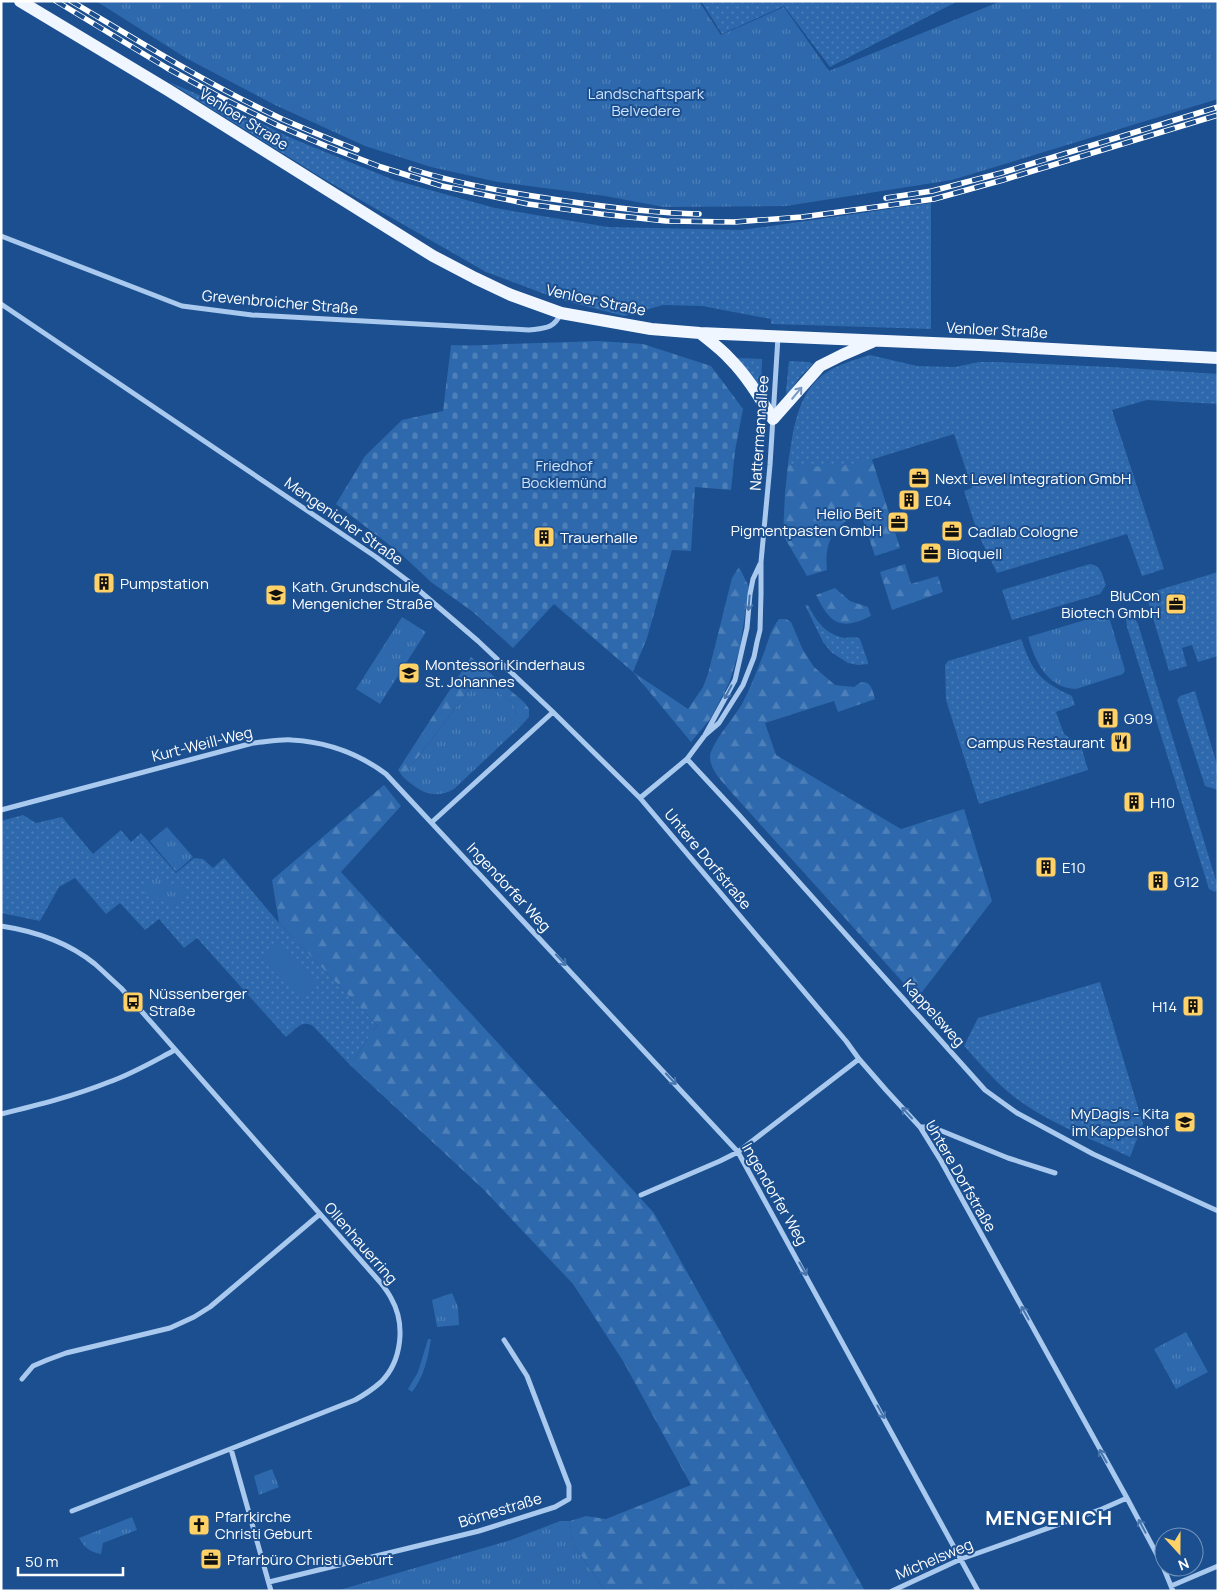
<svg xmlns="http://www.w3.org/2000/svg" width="1219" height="1592" font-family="Manrope,sans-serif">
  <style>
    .grass { fill: url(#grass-dots) }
    .forest { fill: url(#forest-firs) }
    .cemetery { fill: url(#cemetery-stones) }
    .park { fill: url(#park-tufts) }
    .pitch { fill: #2e69ad }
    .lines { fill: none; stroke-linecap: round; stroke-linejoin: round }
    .street { stroke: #a9c9ee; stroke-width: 5 }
    .primary { stroke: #f0f6ff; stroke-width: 12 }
    .rail-casing { stroke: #fff; stroke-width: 5.5 }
    .rail { stroke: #1b4f8f; stroke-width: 4; stroke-dasharray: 11; stroke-linecap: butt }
    .oneway { stroke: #7b9ac1 }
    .oneway2 { stroke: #4674ac }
    .labels { text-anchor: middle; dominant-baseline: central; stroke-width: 4; stroke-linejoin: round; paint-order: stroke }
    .park-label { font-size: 15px; fill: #cfe3fa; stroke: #1b4f8f }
    .street-label { font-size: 15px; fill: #fff; stroke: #1b4f8f }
    .poi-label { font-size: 15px; fill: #fff; stroke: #1b4f8f; text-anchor: start }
    .district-label { font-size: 20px; font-weight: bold; letter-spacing: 1px; fill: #fff; stroke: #1b4f8f }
  </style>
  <defs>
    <pattern id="grass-dots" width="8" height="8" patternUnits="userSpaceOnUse" patternTransform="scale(1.25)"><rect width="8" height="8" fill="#2e69ad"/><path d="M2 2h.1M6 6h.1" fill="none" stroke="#4d80b9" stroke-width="1.8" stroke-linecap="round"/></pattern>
    <pattern id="forest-firs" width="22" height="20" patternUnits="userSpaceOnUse" patternTransform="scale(1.25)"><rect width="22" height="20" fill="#2e69ad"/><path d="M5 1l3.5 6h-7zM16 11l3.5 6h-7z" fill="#4d80b9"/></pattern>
    <pattern id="cemetery-stones" width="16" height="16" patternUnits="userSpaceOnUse" patternTransform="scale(1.25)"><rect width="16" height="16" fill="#2e69ad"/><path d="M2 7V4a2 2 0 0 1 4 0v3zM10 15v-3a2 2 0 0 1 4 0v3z" fill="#4d80b9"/></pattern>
    <pattern id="park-tufts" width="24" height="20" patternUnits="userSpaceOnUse" patternTransform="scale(1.25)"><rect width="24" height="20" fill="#2e69ad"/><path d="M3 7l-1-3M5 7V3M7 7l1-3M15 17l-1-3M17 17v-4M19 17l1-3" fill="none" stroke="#4d80b9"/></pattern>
  </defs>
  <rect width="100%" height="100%" fill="#1b4f8f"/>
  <path class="grass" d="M701 1H958L830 67 784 6 722 34Z
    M169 82 229 108 291 138 394 180 495 208 608 227 742 230 931 203V329L771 324V319L702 306 663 305 624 316 558 299 486 272 324 179Z
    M870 355 917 366 955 367 979 362H996L1111 367 1218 374V404L1147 400 1112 410 1164 569 1142 576 1127 534 997 573 978 534 964 491 972 488 954 434 854 465 818 468 788 464C793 434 796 394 824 374 838 364 854 360 870 355Z
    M737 358 762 359 761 388Z
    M789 361 809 362 813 364 800 377 787 395 786 391Z
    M1090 564C1102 566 1102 575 1106 585L1100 594 1012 620 1002 590Z
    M1218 572V656L1198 662 1192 645 1182 648 1187 666 1169 671 1147 598 1152 592Z
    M805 605H808C816 621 826 635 845 638 851 638 855 636 860 639L868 662V664L858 665 848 663 831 652 823 642Z
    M1129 612 1133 615 1138 624 1218 887 1215 892 1209 889 1127 627 1126 618Z
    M1021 639C1033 673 1040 681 1072 696L1075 705 1056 712 1064 734 1081 746 1088 770 979 804 946 700 945 665 948 661Z
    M1195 691 1218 768V774L1216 775 1218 790 1205 786 1177 700 1180 696Z
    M23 815 36 823 62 817 93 854 121 830 131 842 141 833 176 873 194 858 203 859 213 868 224 858 279 923 377 1025 350 1065 313 1026C302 1019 295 1030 286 1037L197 938 184 948 159 919 145 930 120 903 106 914 75 878 59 887 40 921 1 913V821Z
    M1100 982 1143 1124 1130 1157C1090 1138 1041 1120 1007 1091 991 1077 978 1061 964 1046L978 1018Z"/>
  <path class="forest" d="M872 459 900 548 875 556 861 514C834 524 824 542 827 570L807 576 783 535 785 493 788 464C818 468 843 468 872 459Z
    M905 564 911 584 938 576 943 592 892 610 880 572Z
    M739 567 749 587 740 648 729 683 711 718 691 742 633 672 688 709 703 687 708 674 732 578Z
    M835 588 850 601 868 607 871 616C841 631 830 624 816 595Z
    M779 619H786L791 622 803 650 814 667 835 685 854 687C868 675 872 687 875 699L838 712 834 701 765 723 776 755 901 829 964 809 992 901 919 996 909 989 732 793C724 783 710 771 710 757 710 745 735 716 742 704 751 687 758 668 765 650 769 638 771 629 779 619Z
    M471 657 524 702 529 709V717L521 726 512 703 479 677 403 777 398 770Z
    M384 785 401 806 341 872 654 1213 865 1591H605L572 1542 570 1521 586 1516 606 1519 691 1485 623 1361 573 1284 483 1189 350 1065 377 1025 279 923 272 880Z"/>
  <path class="cemetery" d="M599 341 643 344 711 366 743 409 735 451 731 490 695 487 691 551 672 550 647 638 633 672 554 604 513 648 473 612 431 582 400 553 336 504 365 456 402 420 443 411 451 345C470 346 487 345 506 344 537 343 568 342 599 341Z"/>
  <path class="park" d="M96 1H699L721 35 784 7 829 71 1001 1H1218V99L952 180 786 206 664 207 605 196 498 182 431 167 365 146 275 105 186 58Z
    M1105 614 1109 617 1125 670 1123 674 1076 689C1047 688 1035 661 1028 637Z
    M402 617 426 632 380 704 356 689Z
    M479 677 512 703 521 726 454 789C433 801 419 791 403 777Z
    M167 827 193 857 176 872 150 841Z
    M150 876 186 890 180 907 144 893Z
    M452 1293 458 1307 459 1325 437 1327 432 1300Z
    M1186 1332 1208 1372 1176 1389 1154 1349Z
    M272 1469 279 1487 259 1495 254 1476Z
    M132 1517 137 1530 103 1543 101 1554C90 1552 85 1548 79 1538Z
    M560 1521H570L572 1542 605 1591H336L511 1540Z"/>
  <path class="pitch" d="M280 943 319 983 302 999 264 958Z
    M428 1339H431C428 1358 424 1377 412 1392L408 1389 418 1372Z"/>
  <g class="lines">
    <path class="street" d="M1 236 182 306 252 315 529 330C545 328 554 329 561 313
      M1 304 376 557 408 581 478 641 553 712 640 798 846 1041 859 1059 886 1090 920 1127 941 1161 1127 1498 1162 1564 1173 1591
      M705 735 719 723 743 685 754 657 757 642 760 630 761 594V562L770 465 778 337
      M687 759 739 815 985 1090 1017 1113 1093 1154 1218 1211
      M640 798 687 759 705 735 735 680 747 628 750 594 753 579 760 564
      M1 810 253 743C266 742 280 739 292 740 327 742 358 753 386 774L738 1152 978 1591
      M432 822 553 712
      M1 926C34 931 69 943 95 964 104 972 112 980 121 988L380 1282C384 1287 388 1292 391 1298 406 1324 402 1361 381 1382 373 1389 364 1395 355 1400L72 1511
      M1 1114C38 1105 74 1096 109 1082 132 1074 154 1061 175 1050
      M920 1127H932L1008 1158 1055 1173
      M641 1195 720 1161 738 1152 859 1059
      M22 1379 33 1366 47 1360 66 1353 170 1328 194 1317 210 1307 320 1214
      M231 1449 271 1591
      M269 1582 479 1531 555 1507 569 1499V1486L527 1376 504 1340
      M1171 1586 1218 1566
      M892 1591 961 1559 1102 1509 1127 1498"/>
    <path class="primary" d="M20 1 168 90 433 256 475 278 511 295 561 313 651 329 700 333 980 345 1218 358
      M700 333C710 341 721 349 730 359 747 376 760 398 773 419L820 366 842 355 872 342"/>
    <g class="rail-casing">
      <path id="rail" d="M56 1 167 68 220 97 279 126 326 146 381 167 442 186 528 204 601 214 666 221 734 222 802 217 934 199 1003 180 1218 115
        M71 1C140 42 209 85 282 119 307 130 332 140 357 150
        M411 169C459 184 509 193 559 200 606 207 652 213 699 214
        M886 198 932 191 1001 173 1218 107"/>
    </g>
    <use href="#rail" class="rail"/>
  </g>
  <defs><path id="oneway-shaft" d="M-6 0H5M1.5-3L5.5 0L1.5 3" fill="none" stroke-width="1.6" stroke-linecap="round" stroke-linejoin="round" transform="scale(1.25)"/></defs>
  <use class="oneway" href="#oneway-shaft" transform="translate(797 393) rotate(-50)"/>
  <g class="oneway2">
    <use href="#oneway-shaft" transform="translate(749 603) rotate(95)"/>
    <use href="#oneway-shaft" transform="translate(728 692) rotate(118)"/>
    <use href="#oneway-shaft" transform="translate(561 960) rotate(47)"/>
    <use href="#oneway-shaft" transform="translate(671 1079) rotate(47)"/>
    <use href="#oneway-shaft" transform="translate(907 1113) rotate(-133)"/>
    <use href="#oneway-shaft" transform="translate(803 1269) rotate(61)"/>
    <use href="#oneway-shaft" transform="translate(1025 1313) rotate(-119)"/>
    <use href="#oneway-shaft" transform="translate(881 1412) rotate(61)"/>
    <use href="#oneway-shaft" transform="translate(1103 1456) rotate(-119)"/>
    <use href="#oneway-shaft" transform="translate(1142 1526) rotate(-118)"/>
  </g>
  <defs>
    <g id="office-square" transform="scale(1.125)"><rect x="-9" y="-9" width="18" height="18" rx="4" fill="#ffd166" stroke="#1b4f8f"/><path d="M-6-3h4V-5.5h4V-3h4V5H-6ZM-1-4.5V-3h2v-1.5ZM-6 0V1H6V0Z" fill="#111"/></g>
    <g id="building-square" transform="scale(1.125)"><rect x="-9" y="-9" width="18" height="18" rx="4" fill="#ffd166" stroke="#1b4f8f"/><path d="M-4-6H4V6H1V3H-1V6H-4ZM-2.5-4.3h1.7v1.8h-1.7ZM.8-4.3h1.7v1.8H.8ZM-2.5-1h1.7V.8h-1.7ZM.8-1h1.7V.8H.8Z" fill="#111"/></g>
    <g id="school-square" transform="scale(1.125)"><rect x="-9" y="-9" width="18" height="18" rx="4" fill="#ffd166" stroke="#1b4f8f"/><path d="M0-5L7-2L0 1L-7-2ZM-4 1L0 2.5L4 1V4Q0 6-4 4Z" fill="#111"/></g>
    <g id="restaurant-square" transform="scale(1.125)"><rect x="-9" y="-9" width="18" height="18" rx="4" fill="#ffd166" stroke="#1b4f8f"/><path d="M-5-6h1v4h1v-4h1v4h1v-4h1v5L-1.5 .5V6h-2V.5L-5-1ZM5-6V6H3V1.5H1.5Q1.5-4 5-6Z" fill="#111"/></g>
    <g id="bus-square" transform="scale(1.125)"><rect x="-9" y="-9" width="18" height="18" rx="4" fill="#ffd166" stroke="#1b4f8f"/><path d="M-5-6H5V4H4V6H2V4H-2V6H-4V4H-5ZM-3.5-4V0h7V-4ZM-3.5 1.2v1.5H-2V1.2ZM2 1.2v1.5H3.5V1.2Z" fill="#111"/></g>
    <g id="church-square" transform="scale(1.125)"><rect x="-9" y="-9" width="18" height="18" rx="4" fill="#ffd166" stroke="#1b4f8f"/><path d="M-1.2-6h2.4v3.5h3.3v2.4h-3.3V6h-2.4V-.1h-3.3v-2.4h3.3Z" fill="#111"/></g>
  </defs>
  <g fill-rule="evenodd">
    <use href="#office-square" x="919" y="478"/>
    <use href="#building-square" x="909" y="500"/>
    <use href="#office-square" x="898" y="522"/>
    <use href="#office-square" x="952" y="531"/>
    <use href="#building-square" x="544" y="537"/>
    <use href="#office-square" x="931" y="553"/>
    <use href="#building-square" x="104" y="583"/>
    <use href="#school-square" x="276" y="595"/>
    <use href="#office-square" x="1176" y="604"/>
    <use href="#school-square" x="409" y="673"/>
    <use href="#building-square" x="1108" y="718"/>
    <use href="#restaurant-square" x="1121" y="742"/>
    <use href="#building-square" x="1134" y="802"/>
    <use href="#building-square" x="1046" y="867"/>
    <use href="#building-square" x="1158" y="881"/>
    <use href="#bus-square" x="133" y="1002"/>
    <use href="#building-square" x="1193" y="1006"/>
    <use href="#school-square" x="1185" y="1122"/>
    <use href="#church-square" x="199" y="1525"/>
    <use href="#office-square" x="211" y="1559"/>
  </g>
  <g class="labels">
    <g class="park-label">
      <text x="646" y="93">Landschaftspark<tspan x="646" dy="17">Belvedere</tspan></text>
      <text x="564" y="465">Friedhof<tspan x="564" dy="17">Bocklemünd</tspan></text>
    </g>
    <g class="street-label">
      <text transform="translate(244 119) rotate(32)">Venloer Straße</text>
      <text transform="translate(596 300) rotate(12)">Venloer Straße</text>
      <text transform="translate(280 302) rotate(5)">Grevenbroicher Straße</text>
      <text transform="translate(997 330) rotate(3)">Venloer Straße</text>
      <text transform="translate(759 433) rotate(-86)">Nattermannallee</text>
      <text transform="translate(344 521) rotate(35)">Mengenicher Straße</text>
      <text transform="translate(202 744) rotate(-14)">Kurt-Weill-Weg</text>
      <text transform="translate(708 859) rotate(50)">Untere Dorfstraße</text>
      <text transform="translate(509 887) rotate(47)">Ingendorfer Weg</text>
      <text transform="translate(934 1013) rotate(48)">Kappelsweg</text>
      <text transform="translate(961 1176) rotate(60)">Untere Dorfstraße</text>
      <text transform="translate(775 1194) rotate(60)">Ingendorfer Weg</text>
      <text transform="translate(361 1243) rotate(49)">Ollenhauerring</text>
      <text transform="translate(500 1510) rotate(-17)">Börnestraße</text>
      <text transform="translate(934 1559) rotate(-23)">Michelsweg</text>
    </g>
    <g class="poi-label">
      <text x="935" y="478">Next Level Integration GmbH</text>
      <text x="925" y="500">E04</text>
      <text x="882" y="513" text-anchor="end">Helio Beit<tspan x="882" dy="17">Pigmentpasten GmbH</tspan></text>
      <text x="968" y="531">Cadlab Cologne</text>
      <text x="560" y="537">Trauerhalle</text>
      <text x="947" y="553">Bioquell</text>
      <text x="120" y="583">Pumpstation</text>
      <text x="292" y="586">Kath. Grundschule<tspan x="292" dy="17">Mengenicher Straße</tspan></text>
      <text x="1160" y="595" text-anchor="end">BluCon<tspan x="1160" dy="17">Biotech GmbH</tspan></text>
      <text x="425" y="664">Montessori Kinderhaus<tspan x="425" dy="17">St. Johannes</tspan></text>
      <text x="1124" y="718">G09</text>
      <text x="1105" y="742" text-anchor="end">Campus Restaurant</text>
      <text x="1150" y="802">H10</text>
      <text x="1062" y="867">E10</text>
      <text x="1174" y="881">G12</text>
      <text x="149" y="993">Nüssenberger<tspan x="149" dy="17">Straße</tspan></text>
      <text x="1177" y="1006" text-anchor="end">H14</text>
      <text x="1169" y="1113" text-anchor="end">MyDagis - Kita<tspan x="1169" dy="17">im Kappelshof</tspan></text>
      <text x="215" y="1516">Pfarrkirche<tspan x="215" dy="17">Christi Geburt</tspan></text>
      <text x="227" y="1559">Pfarrbüro Christi Geburt</text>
    </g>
    <g class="district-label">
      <text x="1049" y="1517">MENGENICH</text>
    </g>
  </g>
  <rect width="1219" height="1592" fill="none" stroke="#ffffff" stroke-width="5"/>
  <g transform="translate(1179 1552) rotate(159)"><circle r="24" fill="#1b4f8f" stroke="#7695bc"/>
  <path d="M0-4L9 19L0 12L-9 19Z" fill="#ffd166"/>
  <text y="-8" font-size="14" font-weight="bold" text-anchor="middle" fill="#ffffff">N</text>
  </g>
  <path d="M18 1567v8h105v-8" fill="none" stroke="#ffffff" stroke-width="2.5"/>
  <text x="25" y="1567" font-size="15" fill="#ffffff" stroke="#1b4f8f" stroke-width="4" paint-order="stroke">50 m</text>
</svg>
